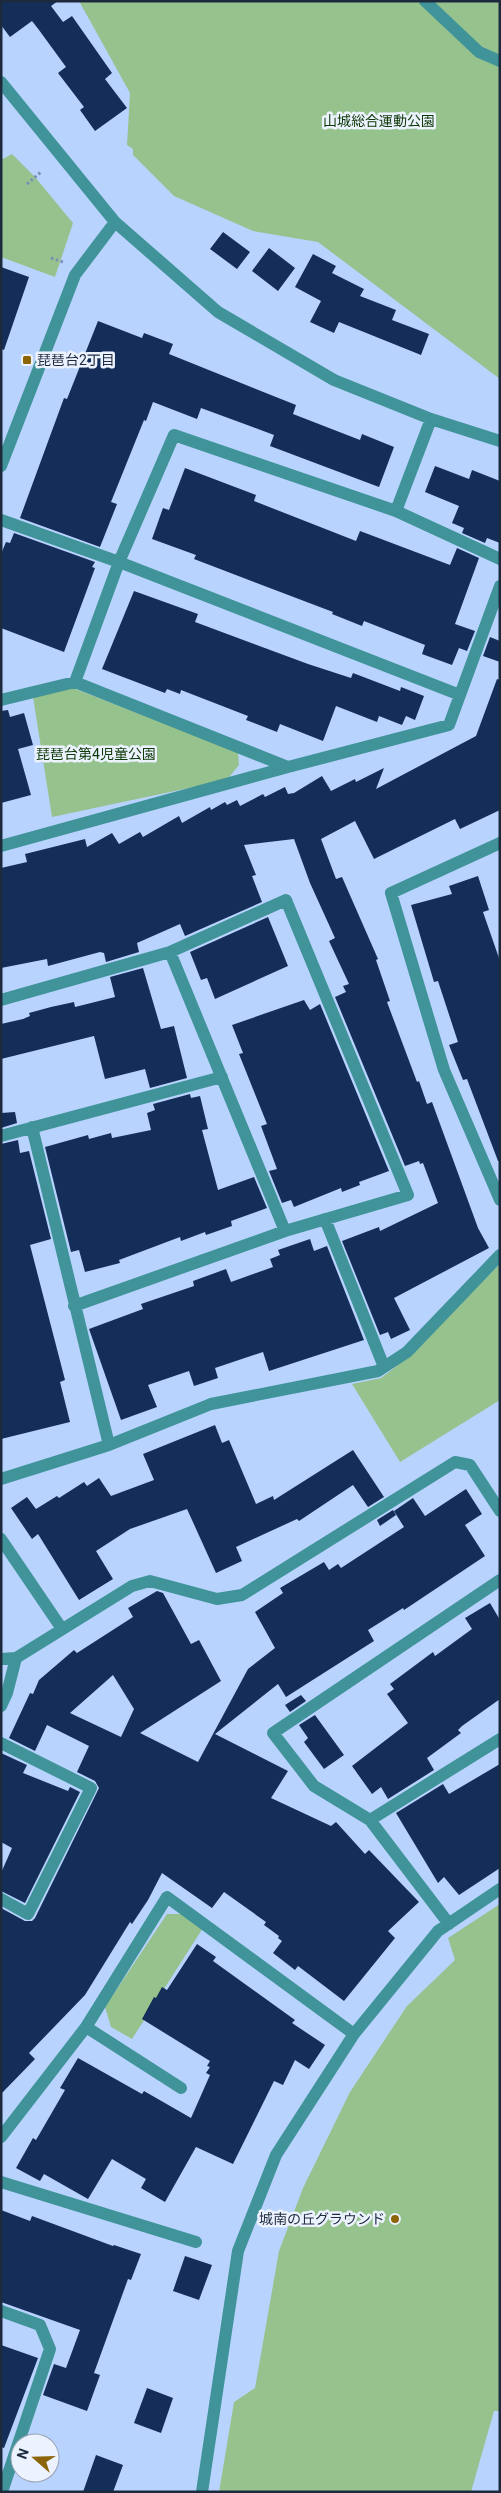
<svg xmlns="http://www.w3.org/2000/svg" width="501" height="2493" font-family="Roboto,'Noto Sans JP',sans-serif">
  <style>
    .green { fill: #96c28e }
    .building { fill: #152e59; fill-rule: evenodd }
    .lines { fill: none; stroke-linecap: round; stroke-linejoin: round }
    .path { stroke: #7a8fb2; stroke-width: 3; stroke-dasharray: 2.5 2.5; stroke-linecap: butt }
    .minor { stroke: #409499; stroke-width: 12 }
    .poi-dot { fill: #8d6509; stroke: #ecf3ff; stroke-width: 2 }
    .labels { text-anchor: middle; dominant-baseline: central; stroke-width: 5; stroke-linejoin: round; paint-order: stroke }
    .park-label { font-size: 14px; fill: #0e3806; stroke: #ecf3ff }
    .poi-label { font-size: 14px; fill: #1d2a3e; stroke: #ecf3ff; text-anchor: start }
  </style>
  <rect width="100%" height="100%" fill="#b9d3ff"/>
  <path class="green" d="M79 1H500V379L318 242 253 231 174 196 133 155V149L127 145 130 93Z
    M12 154 35 177 73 223 55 277 1 257V160Z
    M73 688 238 752 239 765 227 780 52 817 33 697Z
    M500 1264V1400L400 1462 352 1384 381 1378 398 1365Z
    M500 1904V2411H494L471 2492H219L234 2402 255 2388 279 2251 303 2188 350 2092 407 2006 455 1960 448 1938Z
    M167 1914H184L203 1928 132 2039 111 2027 105 2007Z"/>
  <path class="building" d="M1 1H58L51 6 63 22 72 16 112 73 105 79 127 108 95 131 80 110 84 107 58 73 66 67 39 30 32 21 10 37 1 25Z
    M223 232 250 252 237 269 210 249Z
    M269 248 295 268 278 291 252 271Z
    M313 254 336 266 332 273 364 289 360 296 396 310 392 320 429 334 421 355 339 322 334 333 310 322 321 301 295 287Z
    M1 267 29 277 4 350 1 349Z
    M98 321 142 338 144 333 173 344 169 354 296 405 293 414 360 440 362 434 394 447 379 487 270 446 274 435 201 408 197 419 153 402 146 421 144 420 111 502 117 504 100 547 20 518 64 398 67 399Z
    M435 466 469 479 472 470 500 481V543L487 538 485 543 462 533 464 528 452 523 459 506 425 492Z
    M185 468 256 495 254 501 356 541 360 531 450 565 457 548 479 558 455 624 475 631 467 651 459 648 452 665 422 654 425 645 364 621 362 626 332 614 333 612 194 559 196 555 152 539 163 508 169 510Z
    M14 533 95 562 92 567 95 568 64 652 1 628V554L6 542 10 543Z
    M134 591 198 614 195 622 308 664 351 678 353 673 400 691 401 687 424 696 415 720 406 716 402 725 379 716 377 722 336 706 323 741 280 724 277 732 246 720 248 716 181 690 180 694 167 689 165 693 102 669Z
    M490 637 500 641V662L483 656Z
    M497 679 500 680V810L460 829 455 819 374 859 355 821 321 839 336 879 342 877 378 959 376 960 390 1001 387 1002 417 1082 419 1081 427 1104 432 1102 478 1228 489 1248 394 1298 410 1330 391 1339 388 1332 380 1335 342 1241 379 1227 380 1231 438 1203 423 1163 420 1164 419 1161 405 1166 335 997 346 992 343 986 349 984 329 941 335 938 310 883 294 839 244 845 256 875 252 876 262 902 185 936 180 924 137 943 139 952 106 962 104 953 100 952 48 966 47 959 1 968V868L27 862 25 854 85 839 87 847 112 833 119 844 140 832 143 837 179 816 182 823 210 807 211 810 225 802 227 805 237 800 240 806 263 794 265 797 285 787 288 794 294 793 322 776 331 791 355 779 356 782 384 768 376 789 476 736Z
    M8 710 10 717 24 713 33 745 18 749 31 795 1 803V711Z
    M478 876 489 910 483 912 500 961V1161H498L467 1079 463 1080 449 1045 458 1042 438 981 434 982 411 905 452 894 449 886Z
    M268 917 288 966 215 999 207 978 201 980 190 952Z
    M143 968 161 1029 174 1026 187 1078 150 1088 145 1069 105 1079 94 1036 1 1059V1024L23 1019 30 1016 29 1013 51 1007 74 1002 75 1007 115 997 110 977Z
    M304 1000 310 1010 320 1004 389 1171 359 1182 360 1185 342 1192 341 1188 294 1207 291 1200 282 1203 269 1171 277 1169 261 1126 267 1124 239 1054 243 1053 232 1025Z
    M190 1094 191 1098 200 1096 208 1129 202 1130 218 1190 254 1177 267 1208 231 1221 232 1226 206 1235 205 1232 181 1241 180 1237 119 1260 120 1263 85 1272 79 1250 71 1252 45 1147 88 1135 89 1139 111 1133 112 1138 151 1130 147 1113 155 1110 153 1104Z
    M15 1112 17 1123 1 1128V1113Z
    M18 1140 20 1153 29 1151 51 1239 30 1245 65 1380 60 1382 70 1422 1 1439V1144Z
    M310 1239 314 1251 327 1246 364 1340 269 1371 263 1352 215 1368 218 1378 194 1386 189 1371 148 1385 157 1407 121 1420 89 1329 143 1309 141 1304 194 1286 193 1281 226 1269 231 1282 273 1267 270 1259 280 1255 278 1250Z
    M215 1425 222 1443 229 1440 256 1504 273 1496 274 1500 353 1450 384 1497 368 1507 353 1485 299 1521 297 1519 236 1547 242 1561 216 1573 187 1509 130 1529 96 1551 113 1579 79 1600 38 1534 32 1539 11 1508 27 1497 36 1509 57 1496 59 1498 84 1482 87 1486 99 1478 111 1496 154 1480 143 1454Z
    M466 1489 482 1514 465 1525 485 1556 404 1610 403 1608 368 1630 374 1641 286 1697 278 1684 215 1734 288 1771 271 1798 331 1826 336 1822 365 1854 369 1850 419 1902 388 1931 395 1938 344 2001 298 1966 295 1970 273 1953 282 1941 278 1938 279 1936 264 1925 266 1922 224 1892 212 1908 162 1873 148 1900 132 1924 130 1922 85 1995 29 2053 35 2059 1 2094V1908L25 1921H32L35 1918 99 1788 95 1781 77 1772 89 1746 47 1725 35 1751 9 1738 30 1693 33 1694 39 1680 74 1650 77 1653 133 1617 128 1608 157 1591 163 1593 191 1644 199 1640 221 1681 140 1733 198 1762 248 1669 275 1648 255 1612 283 1593 280 1588 324 1562 329 1570 338 1564 341 1568 404 1527 394 1511 413 1498 425 1516ZM113 1675 134 1709 121 1737 70 1713Z
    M393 1510 396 1515 380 1526 377 1520Z
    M490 1603 500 1620V1699L462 1726 458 1730 461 1733 427 1758 434 1770 388 1799 381 1787 372 1794 352 1766 408 1723 387 1694 394 1689 390 1684 433 1652 435 1656 472 1629 465 1618Z
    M301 1695 306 1701 290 1712 285 1705Z
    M315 1715 344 1755 324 1769 304 1742 308 1738 299 1725Z
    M1 1753 27 1765 23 1773 68 1791 70 1787 80 1792 25 1903 1 1891V1873L12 1848 1 1842Z
    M500 1764V1868L459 1895 444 1877 438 1883 396 1813 443 1784 449 1794Z
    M197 1944 216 1957 213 1961 295 2020 292 2023 325 2045 309 2069 295 2060 283 2085 274 2081 233 2164 196 2147 165 2202 141 2188 146 2179 112 2159 88 2199 44 2174 40 2181 16 2168 33 2138 36 2140 65 2090 60 2088 78 2058 142 2094 144 2091 191 2118 210 2075 206 2073 210 2067 207 2066 210 2061 142 2019 154 1997 156 1998 162 1987 167 1990Z
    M1 2210 30 2221 32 2216 113 2246 114 2245 141 2254 131 2280 128 2279 94 2373 100 2375 87 2411 43 2395 54 2364 66 2368 80 2330 1 2302Z
    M185 2256 212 2265 199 2300 173 2291Z
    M1 2345 38 2358 4 2448 1 2447Z
    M147 2388 173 2398 161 2433 134 2423Z
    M96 2455 123 2465 113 2492H83Z"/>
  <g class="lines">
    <path class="path" d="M27 184 41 172
      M51 258 63 262"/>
    <path class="minor" d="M425 1 479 52 500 61
      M1 82 115 222 218 312 334 380 431 419 500 441
      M1 466 75 275 115 222
      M396 511 431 419
      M1 520 119 562 460 695
      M75 682 119 562 174 435 396 511 500 559
      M1 700 75 682 288 767 449 725 500 586
      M500 843 391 893 444 1070 500 1200
      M1 846 288 767
      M170 952 285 1231
      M1 1000 170 952 286 900 408 1195 285 1231 74 1306
      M32 1127 109 1445
      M1 1136 222 1077
      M325 1219 384 1367
      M1 1479 109 1445 211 1404 378 1371 407 1352 500 1255
      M1 1539 62 1629
      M1 1659 16 1658 132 1586 150 1581 217 1599 242 1595 455 1462 470 1465 500 1511
      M1 1706 7 1693 16 1658
      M1 1743 91 1788 28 1914 1 1899
      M370 1820 500 1739
      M449 1924 370 1820 314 1786 273 1733 500 1580
      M86 2027 181 2088
      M1 2137 86 2027 167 1897 354 2034
      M1 2182 196 2242
      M1 2311 40 2325 50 2349 2 2492
      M202 2492 238 2251 276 2155 354 2034 438 1931 500 1889"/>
  </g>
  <g class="poi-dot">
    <rect x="22" y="355" width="10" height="10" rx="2.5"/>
    <circle cx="395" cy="2219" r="5"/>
  </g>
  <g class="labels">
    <g class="park-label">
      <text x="379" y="121">山城総合運動公園</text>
      <text x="96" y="754">琵琶台第4児童公園</text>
    </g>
    <g class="poi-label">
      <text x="37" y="360">琵琶台2丁目</text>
      <text x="385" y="2219" text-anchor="end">城南の丘グラウンド</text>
    </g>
  </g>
  <rect width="501" height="2493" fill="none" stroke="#1d2a3e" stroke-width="5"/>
  <g transform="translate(35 2458) rotate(290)"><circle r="24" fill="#ecf3ff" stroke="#99a3b2"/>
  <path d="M0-4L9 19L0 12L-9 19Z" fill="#8d6509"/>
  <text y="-8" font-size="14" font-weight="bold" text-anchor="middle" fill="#1d2a3e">N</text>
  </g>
</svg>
